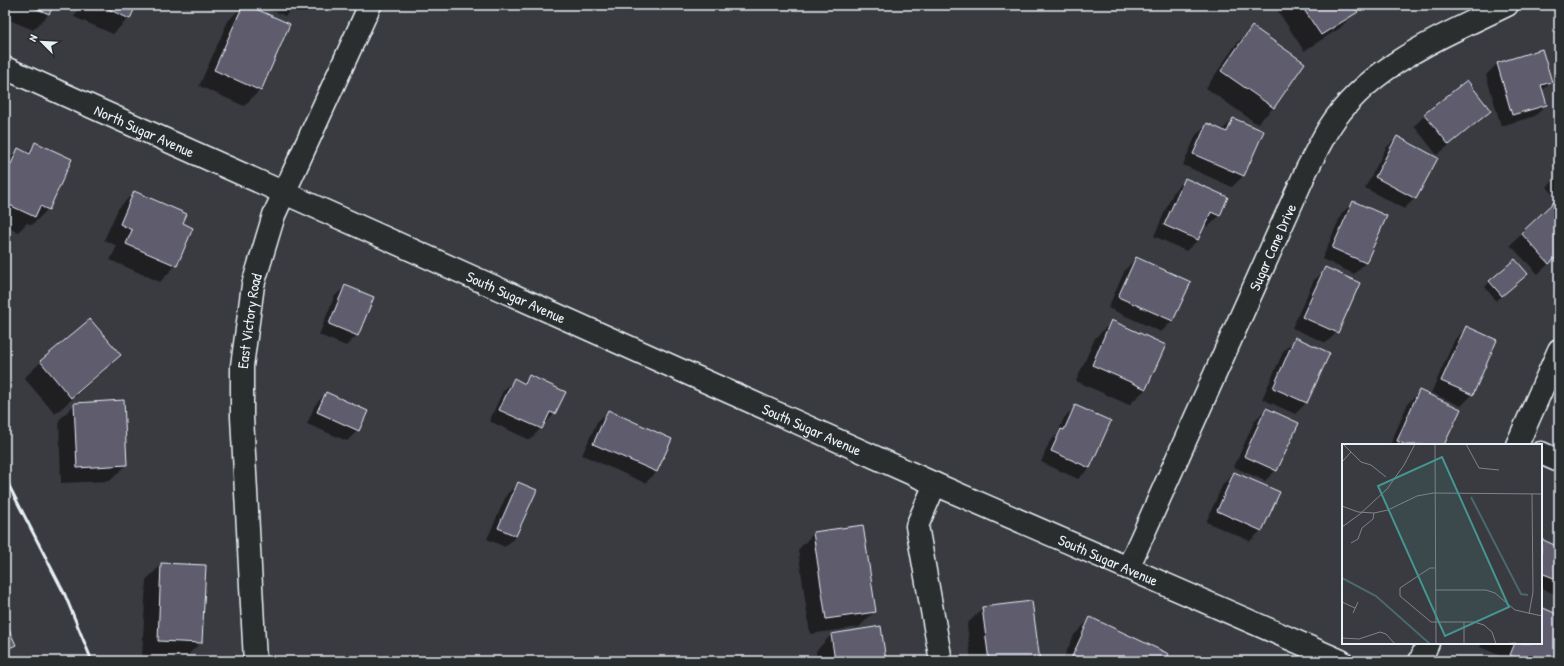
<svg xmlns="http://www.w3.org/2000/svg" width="1564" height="666" font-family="'Patrick Hand',sans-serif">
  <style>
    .shadow { fill: #0007 }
    .building { fill: #5e5c6e; stroke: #e8f1f8 }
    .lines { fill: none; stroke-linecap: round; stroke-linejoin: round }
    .minor-casing { stroke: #e8f1f8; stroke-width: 25 }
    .tertiary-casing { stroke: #e8f1f8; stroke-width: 25 }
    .minor { stroke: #2a2d2e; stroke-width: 22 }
    .tertiary { stroke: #2a2d2e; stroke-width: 22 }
    .rail { stroke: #e8f1f8; stroke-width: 3 }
    .labels { text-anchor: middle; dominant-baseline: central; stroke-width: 3; stroke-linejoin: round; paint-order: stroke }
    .street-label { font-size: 15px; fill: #e8f1f8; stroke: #2a2d2e }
    .inset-river { fill: none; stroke: #4b686d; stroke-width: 2 }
    .inset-road { fill: none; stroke: #80848a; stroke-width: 1 }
    .view { fill: #459590; fill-opacity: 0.15; stroke: #459590; stroke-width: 2 }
    .inset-edge { fill: none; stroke: #e8f1f8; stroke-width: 2 }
  </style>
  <rect width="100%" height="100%" fill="#3a3b41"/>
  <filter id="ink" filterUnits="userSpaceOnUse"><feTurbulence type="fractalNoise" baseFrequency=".025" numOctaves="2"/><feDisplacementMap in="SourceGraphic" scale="8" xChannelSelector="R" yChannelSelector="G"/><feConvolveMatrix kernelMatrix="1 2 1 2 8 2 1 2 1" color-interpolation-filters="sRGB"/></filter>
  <g filter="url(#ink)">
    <path class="shadow" d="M5 5H53L49 14 33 30 5 18Z
      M80 5H135L129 18 113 34 74 17Z
      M244 5 260 90 244 106 199 86 228 21Z
      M259 5H296L285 16Z
      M1274 5H1352L1356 11 1340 28 1304 51Z
      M1253 28 1304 63 1273 108 1257 124 1206 88 1236 44Z
      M1542 51 1551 82 1542 91 1546 105 1535 116 1501 126 1486 75 1497 64Z
      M1559 54V69L1554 59Z
      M1490 111 1478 122 1437 155 1414 126 1425 115Z
      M1233 119 1263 132 1243 176 1232 187 1183 165 1196 135 1207 124 1222 130Z
      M1397 137 1415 198 1404 209 1365 188 1386 148Z
      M35 144 48 209 32 225 27 223 18 232 5 226V163L18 150 26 153Z
      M1559 175V254L1538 274 1510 245 1558 200 1547 187Z
      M1185 179 1227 198 1219 216 1208 227 1204 225 1198 240 1186 251 1154 236 1174 191Z
      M134 192 181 224 176 265 160 282 110 260 117 246 104 240 118 209Z
      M1354 202 1386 216 1365 263 1354 274 1322 259 1342 213Z
      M1136 258 1189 282 1172 321 1161 332 1108 308 1125 270Z
      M1325 269 1337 332 1326 343 1292 328 1314 280Z
      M1521 280 1496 301 1485 287 1490 281Z
      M345 286 357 335 346 346 319 335 334 297Z
      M90 320 120 355 104 371 55 414 24 378 41 362Z
      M1112 322 1146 389 1129 405 1076 381 1095 338Z
      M1466 328 1496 341 1472 395 1461 406 1431 393 1455 339Z
      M1296 339 1306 403 1295 414 1262 399 1284 350Z
      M529 376 564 392 554 414 530 440 489 421 503 391 514 380 522 384Z
      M1419 392 1443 445H1390L1408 403Z
      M326 393 358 430 347 441 307 424 315 405Z
      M75 404 126 465 110 481 61 483 59 420Z
      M1076 406 1090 468 1078 479 1041 462 1050 441 1057 435 1064 418Z
      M1266 409 1276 470 1265 481 1234 467 1255 420Z
      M608 411 671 439 657 472 645 483 582 455 597 422Z
      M1234 473 1262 530 1250 541 1206 522 1223 484Z
      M518 483 536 491 516 536 505 547 487 539 507 494Z
      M814 533 875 611 859 627 810 634 798 550Z
      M1559 536V590L1555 594 1541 588V540L1555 546Z
      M162 564 201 642 185 658 142 657 146 580Z
      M1343 581V591L1339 589Z
      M983 608 1039 661H971L967 624Z
      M1541 608 1559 616V661H1499L1501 656 1480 647 1482 643H1541Z
      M1090 619 1165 661H1062L1074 635Z
      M5 623 15 644 5 654Z
      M832 634 885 661H817L816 651Z"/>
    <path class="building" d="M28 5H54L49 14Z
      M99 5H136L130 19Z
      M243 5H247L290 24 261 91 214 70Z
      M1301 5H1353L1358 12 1321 35Z
      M1252 26 1305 63 1274 108 1221 71Z
      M1542 49 1552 82 1541 85 1547 105 1512 115 1497 63Z
      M1467 80 1491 111 1449 145 1424 114Z
      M1233 118 1264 131 1244 176 1193 154 1207 123 1227 132Z
      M1397 136 1438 158 1416 199 1375 177Z
      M35 142 72 159 49 210 40 206 35 217 5 203V178L18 148 30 154Z
      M1185 178 1228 197 1220 216 1211 212 1198 240 1164 225Z
      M134 191 187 214 183 223 193 228 177 266 126 244 132 230 120 224Z
      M1557 199 1559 202V255L1549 264 1521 233Z
      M1353 201 1387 216 1366 263 1332 248Z
      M1136 257 1191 282 1173 321 1118 297Z
      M1515 259 1528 274 1502 296 1489 281Z
      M1325 267 1360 283 1338 333 1302 317Z
      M345 285 374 297 358 336 329 324Z
      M90 319 121 355 71 398 40 361Z
      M1111 320 1166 345 1146 389 1092 365Z
      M1466 326 1497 340 1473 395 1441 381Z
      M1295 337 1330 353 1307 403 1273 388Z
      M529 375 566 392 555 414 550 412 542 429 499 410 514 378 525 384Z
      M1419 390 1461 409 1444 445H1406L1397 441Z
      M326 392 368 411 359 431 317 412Z
      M124 400 127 465 77 468 74 403Z
      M1075 405 1111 421 1090 468 1051 451 1061 429 1064 430Z
      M1266 408 1299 423 1277 471 1244 456Z
      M608 410 672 439 657 472 593 444Z
      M1234 472 1280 492 1262 531 1217 511Z
      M518 482 537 490 516 536 498 528Z
      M863 525 876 612 826 619 813 532Z
      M1541 539 1559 547V580L1541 573Z
      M161 563 206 565 202 643 158 641Z
      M1032 601 1040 661H989L982 607Z
      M1541 607 1559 615V661H1523L1510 655 1515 643H1541Z
      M1090 617 1169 654 1166 661H1070Z
      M5 621 16 645 5 650Z
      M881 626 886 661H835L831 634Z"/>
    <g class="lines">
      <g class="minor-casing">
        <g id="minor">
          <path d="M1517 445 1559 350"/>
          <path d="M1541 453 1559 461"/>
          <path d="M935 484 917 526 941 661"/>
          <path id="s1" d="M1128 568 1307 169C1314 156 1321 141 1329 128 1369 65 1442 37 1507 5"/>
          <path d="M1420 661 1428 643"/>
        </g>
      </g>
      <g class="tertiary-casing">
        <g id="tertiary">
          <path id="s2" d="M5 68 935 484 1341 661"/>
          <path id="s3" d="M255 661 242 417V366L253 285 274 215 370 5"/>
        </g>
      </g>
      <use href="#minor" class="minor"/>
      <use href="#tertiary" class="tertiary"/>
      <path class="rail" d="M5 478 65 595 92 661"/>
    </g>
  </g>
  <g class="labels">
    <g class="street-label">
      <text stroke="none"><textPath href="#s2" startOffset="153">North Sugar Avenue</textPath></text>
      <text stroke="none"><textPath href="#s1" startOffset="352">Sugar Cane Drive</textPath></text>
      <text stroke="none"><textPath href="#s2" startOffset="560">South Sugar Avenue</textPath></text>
      <text stroke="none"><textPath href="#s3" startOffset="341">East Victory Road</textPath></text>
      <text stroke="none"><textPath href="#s2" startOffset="884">South Sugar Avenue</textPath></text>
      <text stroke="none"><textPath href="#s2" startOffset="1208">South Sugar Avenue</textPath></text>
    </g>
  </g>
  <g transform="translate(1342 444)">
    <rect width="200" height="200" fill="#3a3b41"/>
    <path class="inset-river" d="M129 53 179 150 186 151M0 134 34 152 88 200"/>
    <path class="inset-road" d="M1 0 19 18 29 21 44 33M93 0 94 200M124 0 137 24 157 26M0 18 9 8M0 62 16 68 32 69 46 66 75 52 91 49 200 50M0 83 18 70 45 45 62 21 73 0M9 99 16 95 20 84 31 75 32 69M93 124H88L58 144V152L89 178H132L142 181 150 188 154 200M93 146H144L153 149 173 166 200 172M0 158 13 164M11 169 16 158M187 170 191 148 190 50M122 178V200M0 194 17 195 38 188 44 190 53 200M154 200 174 199"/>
    <path class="view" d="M100 13 167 163 103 192 36 42Z"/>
    <rect width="200" height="200" class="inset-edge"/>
  </g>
  <rect width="1564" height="666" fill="none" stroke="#2a2d2e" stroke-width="20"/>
  <rect x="10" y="10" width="1544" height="646" fill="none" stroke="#e8f1f8" stroke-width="1.5" filter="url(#ink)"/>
  <g transform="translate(42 42) rotate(294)" stroke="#2a2d2e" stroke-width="3" paint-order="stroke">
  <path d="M0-3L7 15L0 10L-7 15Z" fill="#e8f1f8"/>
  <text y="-6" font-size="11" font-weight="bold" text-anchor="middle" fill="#e8f1f8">N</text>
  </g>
</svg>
